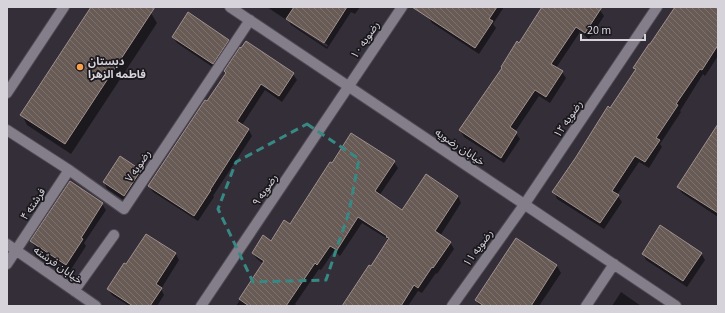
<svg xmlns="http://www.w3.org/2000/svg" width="725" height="313" font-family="'Source Sans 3','Noto Sans Arabic',sans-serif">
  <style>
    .shadow { fill: #0007 }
    .building { fill: url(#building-back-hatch); stroke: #a0908b }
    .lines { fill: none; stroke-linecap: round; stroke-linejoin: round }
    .minor-casing { stroke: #4f4b54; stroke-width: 12 }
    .minor { stroke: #847e8b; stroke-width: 10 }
    .marked { fill: none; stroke: #378984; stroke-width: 3; stroke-dasharray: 8 5; stroke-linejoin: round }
    .poi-dot { fill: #f9a04d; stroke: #1a181d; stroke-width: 1.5 }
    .labels { text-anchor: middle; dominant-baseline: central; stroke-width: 3.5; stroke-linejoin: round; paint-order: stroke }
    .street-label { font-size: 11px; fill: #d6d3da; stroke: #1a181d }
    .poi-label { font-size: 11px; font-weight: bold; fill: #d6d3da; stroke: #1a181d; text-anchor: start }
  </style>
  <defs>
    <pattern id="building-back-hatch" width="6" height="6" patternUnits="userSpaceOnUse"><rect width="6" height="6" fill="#685a55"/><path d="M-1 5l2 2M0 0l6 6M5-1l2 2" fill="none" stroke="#7d716d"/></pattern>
  </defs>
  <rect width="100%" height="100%" fill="#342e39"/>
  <path class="shadow" d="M93 7H142L151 13 157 23 71 154 27 125 22 115Z
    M267 7H360L355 14 351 12 327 49 291 25 289 22 327 47 328 45 288 19V21Z
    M434 7H504L493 24 496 28 479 54 432 23 428 17Z
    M546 7H596L600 10 604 16 589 39 580 32 556 68 562 72 566 78 550 103 539 96 515 132 520 139 504 163 464 137 460 130Z
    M676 7H718V56L705 76 703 74 680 111 681 112 660 144 662 147 649 168 639 162 617 195 622 202 604 229 557 199 554 192 611 109 636 71 635 68Z
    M173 37 228 40 232 47 217 70 177 43Z
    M225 71 293 74 297 80 282 102 265 90 242 125 249 130 252 136 213 196 214 197 198 221 153 192 149 186 207 103 226 74Z
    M718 130V217L682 193 678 187Z
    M394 162 398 168 379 196 403 211 458 196 461 203 440 236 450 242 454 249 437 274 436 273 422 293 418 291 408 306H343L371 267 389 240 362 223 340 256 334 251 321 270 319 269 295 304 297 306H236L264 264 257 259 253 253 272 242 290 225Z
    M140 171 144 177 127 202 107 189 104 182Z
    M102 204 106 210 84 243 86 246 70 271 35 247 31 241Z
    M147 235 176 254 179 260 161 289 164 295 157 306H129L112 295 108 289 126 266Z
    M517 240 557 266 561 273 539 306H478L479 305 476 300Z
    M701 253 705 260 687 287 646 260 643 254Z
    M621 292 641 306H612Z"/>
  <path class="building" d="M91 7H155L65 144 20 115Z
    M294 7H347L324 43 286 19Z
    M412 7H497L489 19 493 21 475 48Z
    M542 7H602L585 33 576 27 551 64 563 71 546 97 535 90 510 127 517 132 501 158 459 130 502 68 501 67 517 41 519 43Z
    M675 7H718V45L702 70 700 69 676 104 678 105 656 138 660 140 645 162 635 156 612 191 619 195 600 223 552 192 576 157 608 106 610 108 636 69 633 68 649 44H650Z
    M188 12 229 40 213 64 172 37Z
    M246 41 294 73 279 96 261 84 237 121 249 129 210 190H211L194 216 148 186 205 100 207 101 226 73 224 71 240 47 241 48Z
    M718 124V213L677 187Z
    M351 133 395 161 375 191 402 210 426 174 458 196 435 231 451 242 433 268 432 267 418 288 414 285 401 306H342L369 265 371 266 389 238 386 237 387 236 358 217 337 250 330 246 317 265 315 263 286 306H249L239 299 264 261 252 253 263 235 271 241 284 220 290 224 330 162 332 163Z
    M120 156 141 170 124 196 103 182Z
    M70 181 103 203 81 238 83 239 66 265 30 241Z
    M660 225 702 253 683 281 642 254Z
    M146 234 176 253 156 284 162 288 150 306H133L107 289 124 263 126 264Z
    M516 238 557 265 531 306H484L475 300Z"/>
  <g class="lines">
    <g class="minor-casing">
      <path id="minor" d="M230 7 676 306
        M7 93 64 7
        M7 130 69 170 124 209 250 20
        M7 244 96 306
        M7 264 69 170
        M74 291 114 235
        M201 306 402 7
        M452 306 524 205 657 7
        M586 306 614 264"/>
    </g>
    <use href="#minor" class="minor"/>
  </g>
  <path class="marked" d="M307 124 359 159 349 212 326 280 253 282 218 209 236 162Z"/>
  <circle class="poi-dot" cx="80" cy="67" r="4"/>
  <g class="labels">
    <g class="street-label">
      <text transform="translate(365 40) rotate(-56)">رضویه ۱۰</text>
      <text transform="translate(568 119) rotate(-56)">رضویه ۱۲</text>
      <text transform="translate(460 147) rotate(34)">خیابان رضویه</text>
      <text transform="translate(138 166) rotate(-56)">رضویه ۷</text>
      <text transform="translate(265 190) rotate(-56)">رضویه ۹</text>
      <text transform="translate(33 204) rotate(-56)">فرشته ۴</text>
      <text transform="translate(478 248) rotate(-54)">رضویه ۱۱</text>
      <text transform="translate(58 265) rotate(35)">خیابان فرشته</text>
    </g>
    <g class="poi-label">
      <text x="88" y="61">دبستان<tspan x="88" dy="13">فاطمه الزهرا</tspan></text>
    </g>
  </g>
  <rect width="725" height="313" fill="none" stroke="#d6d3da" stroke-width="16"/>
  <path d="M581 34v6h64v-6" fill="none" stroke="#d6d3da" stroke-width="2"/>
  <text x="587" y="34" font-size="12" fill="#d6d3da" stroke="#1a181d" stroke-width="3" paint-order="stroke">20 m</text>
</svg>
